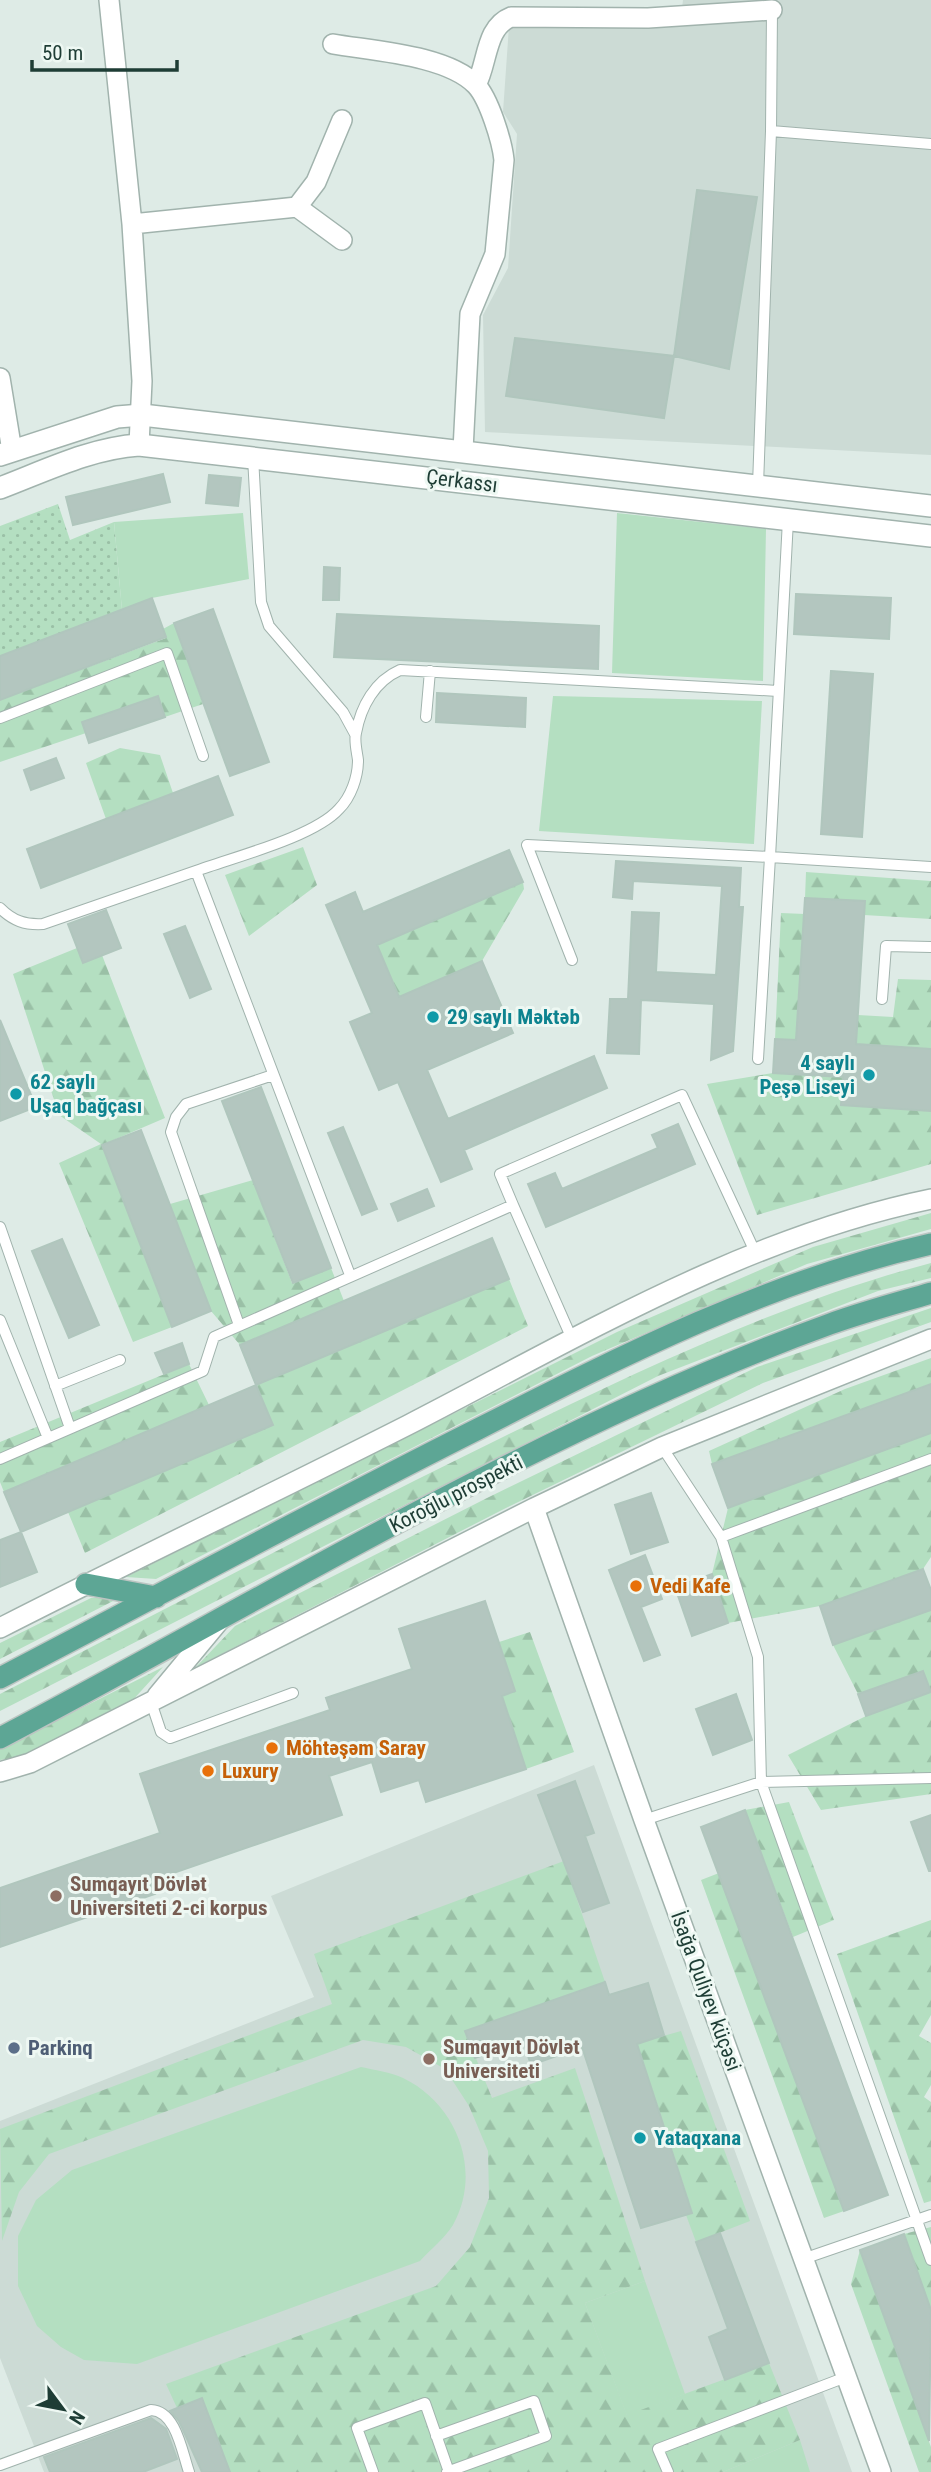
<svg xmlns="http://www.w3.org/2000/svg" width="931" height="2472" font-family="'Roboto Condensed',sans-serif">
  <style>
    .built { fill: #ccdbd5 }
    .grass { fill: #b4dfc1 }
    .forest { fill: url(#forest-firs) }
    .park { fill: url(#park-dots) }
    .building { fill: #b3c6bf; stroke: #b0c6bd; stroke-width: 2 }
    .lines { fill: none; stroke-linecap: round; stroke-linejoin: round }
    .service-casing { stroke: #a1b3ad; stroke-width: 12 }
    .minor-casing { stroke: #a1b3ad; stroke-width: 22 }
    .tertiary-casing { stroke: #a1b3ad; stroke-width: 24 }
    .primary-casing { stroke: #bcc5c2; stroke-width: 24 }
    .service { stroke: #fff; stroke-width: 10 }
    .minor { stroke: #fff; stroke-width: 19 }
    .tertiary { stroke: #fff; stroke-width: 21 }
    .primary { stroke: #5da695; stroke-width: 21 }
    .culture-dot { fill: #0f9aa8; stroke: #eef8f3; stroke-width: 2.5 }
    .food-dot { fill: #e8710a; stroke: #eef8f3; stroke-width: 2.5 }
    .education-dot { fill: #8d6e63; stroke: #eef8f3; stroke-width: 2.5 }
    .service-dot { fill: #5c6f8a; stroke: #eef8f3; stroke-width: 2.5 }
    .labels { text-anchor: middle; dominant-baseline: central; stroke-width: 6; stroke-linejoin: round; paint-order: stroke }
    .street-label { font-size: 21px; fill: #1e3d35; stroke: #eef8f3 }
    .culture-label { font-size: 21px; font-weight: bold; fill: #0d838f; stroke: #eef8f3; text-anchor: start }
    .food-label { font-size: 21px; font-weight: bold; fill: #c56008; stroke: #eef8f3; text-anchor: start }
    .education-label { font-size: 21px; font-weight: bold; fill: #785e54; stroke: #eef8f3; text-anchor: start }
    .service-label { font-size: 21px; font-weight: bold; fill: #4e5e75; stroke: #eef8f3; text-anchor: start }
  </style>
  <defs>
    <pattern id="forest-firs" width="22" height="20" patternUnits="userSpaceOnUse" patternTransform="scale(1.75)"><rect width="22" height="20" fill="#b4dfc1"/><path d="M5 1l3.5 6h-7zM16 11l3.5 6h-7z" fill="#9ac0a6"/></pattern>
    <pattern id="park-dots" width="8" height="8" patternUnits="userSpaceOnUse" patternTransform="scale(1.75)"><rect width="8" height="8" fill="#b4dfc1"/><path d="M2 2h.1M6 6h.1" fill="none" stroke="#9ac0a6" stroke-width="1.8" stroke-linecap="round"/></pattern>
  </defs>
  <rect width="100%" height="100%" fill="#deebe6"/>
  <path class="built" d="M683 0H931V455L485 432 483 315 508 268 517 134 503 112 509 26H680Z
    M594 1765 852 2472H44L0 2358V2121L314 1997 271 1896Z"/>
  <path class="grass" d="M243 513 249 579 152 598 122 610 114 522Z
    M617 513 766 529 763 681 612 673Z
    M553 696 762 701 754 844 539 831Z
    M361 2067C374 2070 391 2072 403 2078 457 2104 483 2171 453 2225 445 2238 430 2250 420 2261L137 2364 84 2360 61 2347 37 2326 18 2286V2236L36 2200 72 2170Z
    M645 2281 685 2394 627 2416 585 2303Z
    M800 2440 810 2472H723Z"/>
  <path class="forest" d="M174 623 203 704 165 717 157 696 82 722 86 733 0 762V700L166 638 163 629Z
    M120 748 160 755 173 793 106 819 86 763Z
    M303 847 317 885 249 936 225 875Z
    M806 872 931 881V919L864 915 865 901 805 898Z
    M523 882 524 889 482 961 399 997 377 945Z
    M781 913 805 914 857 1030 858 1015 893 1017 898 979 931 980V1049L775 1039Z
    M77 948 83 963 102 955 165 1118 102 1145 172 1327 133 1342 59 1163 101 1144 59 1115 13 974Z
    M773 1073 843 1077 931 1111V1164L757 1215 707 1084Z
    M253 1180 292 1283 331 1268 344 1301 240 1345 211 1311 170 1204Z
    M931 1213V1229L807 1264 592 1356 156 1579 126 1577 617 1332 813 1247Z
    M931 1263V1278L878 1291 658 1376 0 1711V1694C168 1608 335 1519 505 1436 642 1369 783 1302 931 1263Z
    M509 1279 528 1326 85 1553 68 1512 273 1424 256 1385Z
    M931 1308V1322L763 1383 502 1510 196 1667 235 1626 487 1498 757 1367Z
    M931 1358V1384L712 1464 709 1451 845 1389Z
    M189 1364 209 1405 4 1492 0 1482V1442Z
    M931 1433V1557L923 1569 820 1606 728 1623 712 1574 728 1508Z
    M91 1598H119L0 1659V1643Z
    M931 1610V1794L821 1810 788 1755 866 1716 931 1692 923 1671 858 1694 833 1645Z
    M530 1632 574 1752 526 1769 502 1696 515 1691 499 1642Z
    M163 1667 131 1702 27 1756 0 1760V1749Z
    M789 1802 834 1920 793 1937 745 1810Z
    M564 1861 605 1982 465 2031 492 2098 575 2068 645 2281 585 2303 627 2415 769 2363 800 2440 723 2472H230L202 2398 177 2408 166 2384 436 2286 470 2247 489 2198 488 2151 469 2106 445 2069 406 2047 363 2040 49 2154 19 2192 2 2241 0 2129 332 2004 314 1954Z
    M719 1873 844 2211 824 2218 701 1880Z
    M931 1920V2015L919 2036 931 2043V2085L924 2097 931 2102V2201L924 2203 837 1954Z
    M681 2031 750 2221 696 2242 686 2215 692 2211 639 2049 631 2051V2045Z
    M931 2227V2310L904 2234Z
    M860 2250 931 2447V2472H919L851 2284Z"/>
  <path class="park" d="M58 504 70 540 114 522 122 610 0 656V526Z"/>
  <path class="building" d="M697 190 757 197 729 369 674 356Z
    M515 338 674 356 664 418 506 396Z
    M163 474 170 502 73 525 66 497Z
    M209 475 241 478 238 506 206 503Z
    M324 567 340 568 339 600H323Z
    M796 594 891 598 889 639 794 634Z
    M152 598 166 637 0 700V656Z
    M213 609 269 762 230 776 174 623Z
    M337 614 599 626 598 669 334 657Z
    M831 671 873 674 862 837 821 834Z
    M437 693 526 698 525 727 436 722Z
    M158 696 165 717 89 743 82 722Z
    M56 758 64 778 31 790 24 770Z
    M218 776 233 815 41 888 27 849Z
    M509 850 523 882 377 945 399 997 482 961 513 1033 427 1070 448 1119 594 1056 607 1088 464 1150 472 1169 441 1182 398 1082 379 1090 350 1022 372 1013 326 905 355 892 363 912Z
    M616 861 741 868 739 907H743L733 1051 711 1060 714 1004 641 1000 639 1054 607 1053 610 999H628L632 912 659 913 656 972 716 975 722 886 633 881 632 899 613 897Z
    M805 898 865 901 856 1044 931 1049V1111L841 1105 843 1077 773 1073 775 1039 796 1040Z
    M106 910 121 948 83 963 68 924Z
    M185 926 211 989 190 998 164 934Z
    M0 1020 36 1107 0 1121Z
    M261 1087 331 1268 293 1283 222 1101Z
    M678 1124 695 1164 546 1227 528 1184 555 1173 562 1189 658 1148 652 1135Z
    M343 1127 377 1209 362 1215 328 1133Z
    M141 1130 211 1311 172 1327 102 1145Z
    M427 1189 434 1206 398 1221 391 1204Z
    M492 1238 509 1279 256 1385 240 1345Z
    M62 1239 99 1325 69 1338 32 1251Z
    M182 1343 189 1364 164 1374 155 1353Z
    M931 1384V1433L728 1508 712 1464Z
    M256 1385 273 1425 21 1532 4 1492Z
    M651 1493 668 1542 631 1554 615 1505Z
    M21 1532 37 1572 0 1587V1540Z
    M645 1555 662 1599 641 1607 660 1655 644 1661 609 1570Z
    M923 1569 931 1590V1610L833 1645 820 1606Z
    M712 1574 728 1623 692 1636 675 1587Z
    M485 1601 515 1691 502 1696 526 1769 426 1802 419 1780 381 1792 372 1762 329 1776 342 1815 150 1881 155 1894 0 1947V1888L160 1833 140 1774 330 1710 326 1698 412 1669 399 1629Z
    M923 1671 931 1692 866 1716 858 1694Z
    M736 1694 752 1740 713 1755 696 1709Z
    M575 1781 594 1833 585 1836 609 1903 583 1912 538 1795Z
    M745 1810 888 2195 844 2211 701 1827Z
    M931 1815V1871H929L911 1822Z
    M605 1982 609 1995 648 1983 664 2035 637 2044 692 2213 641 2228 582 2047 531 2065 523 2041 475 2058 465 2031Z
    M720 2233 769 2363 725 2380 709 2337 728 2329 696 2242Z
    M904 2234 931 2310 929 2441 860 2250Z
    M202 2398 230 2472H202L179 2421 170 2411Z
    M151 2418 166 2429 177 2459 143 2472H50L44 2457Z"/>
  <g class="lines">
    <g class="service-casing">
      <path id="service" d="M771 131 931 144
        M253 457 261 602 269 626 343 712 355 734
        M758 485 771 131 772 10
        M788 520 770 857 931 867
        M426 717 430 671
        M0 718 167 653 203 756
        M196 871C234 857 314 837 339 809 351 797 358 777 358 760 357 752 354 741 356 733 361 706 375 681 400 670L778 691
        M0 908C13 921 25 925 43 924L196 871 350 1275
        M572 960 527 845 770 857 758 1059
        M882 999 886 946 931 947
        M513 1205 500 1174 682 1095 756 1254
        M0 1227 70 1428
        M0 1320 48 1438
        M239 1325 171 1132 176 1117 186 1104 273 1075
        M55 1386 120 1360
        M662 1447 721 1537 758 1657 761 1782 931 1778
        M0 1459 203 1371 214 1337 513 1205 572 1339
        M721 1537 931 1459
        M151 1702 161 1732 170 1738 293 1693
        M644 1820 761 1782 931 2260
        M803 2259 931 2215
        M436 2436 534 2401 546 2436 447 2472
        M0 2465 151 2410C176 2411 182 2452 189 2472
        M373 2472 357 2428 425 2403 449 2472
        M668 2472 658 2449 846 2377"/>
    </g>
    <g class="minor-casing">
      <path id="minor" d="M109 0 132 224 142 381 139 445
        M333 44C373 51 447 55 476 85 489 99 502 141 504 160L495 254 470 314 463 450
        M476 85C488 63 485 27 511 17L648 18 772 10
        M297 207 342 240
        M132 224 297 207 316 182 342 120
        M0 378 12 451
        M534 1508 644 1820 881 2472
        M0 1628C135 1559 272 1494 408 1425 575 1339 745 1237 931 1199
        M157 1696 220 1620
        M0 1772 30 1763 534 1508 662 1447 931 1339"/>
    </g>
    <g class="tertiary-casing">
      <path id="tertiary" d="M0 455 117 417 142 415 931 506
        M0 488C45 471 91 448 139 445L931 536"/>
    </g>
    <g class="primary-casing">
      <path id="primary" d="M86 1584 156 1597
        M0 1678C159 1595 317 1510 478 1429 623 1355 771 1280 931 1244
        M0 1738C272 1595 540 1429 830 1324 863 1312 897 1303 931 1293"/>
    </g>
    <use href="#service" class="service"/>
    <use href="#minor" class="minor"/>
    <use href="#tertiary" class="tertiary"/>
    <use href="#primary" class="primary"/>
  </g>
  <g class="culture-dot">
    <circle cx="433" cy="1017" r="7"/>
    <circle cx="869" cy="1075" r="7"/>
    <circle cx="16" cy="1094" r="7"/>
    <circle cx="640" cy="2138" r="7"/>
  </g>
  <g class="food-dot">
    <circle cx="636" cy="1586" r="7"/>
    <circle cx="272" cy="1748" r="7"/>
    <circle cx="208" cy="1771" r="7"/>
  </g>
  <g class="education-dot">
    <circle cx="56" cy="1896" r="7"/>
    <circle cx="429" cy="2059" r="7"/>
  </g>
  <circle class="service-dot" cx="14" cy="2048" r="7"/>
  <g class="labels">
    <g class="street-label">
      <text transform="translate(462 481) rotate(7)">Çerkassı</text>
      <text transform="translate(456 1494) rotate(-27)">Koroğlu prospekti</text>
      <text transform="translate(706 1991) rotate(70)">İsağa Quliyev küçəsi</text>
    </g>
    <g class="culture-label">
      <text x="447" y="1017">29 saylı Məktəb</text>
      <text x="855" y="1063" text-anchor="end">4 saylı<tspan x="855" dy="24">Peşə Liseyi</tspan></text>
      <text x="30" y="1082">62 saylı<tspan x="30" dy="24">Uşaq bağçası</tspan></text>
      <text x="654" y="2138">Yataqxana</text>
    </g>
    <g class="food-label">
      <text x="650" y="1586">Vedi Kafe</text>
      <text x="286" y="1748">Möhtəşəm Saray</text>
      <text x="222" y="1771">Luxury</text>
    </g>
    <g class="education-label">
      <text x="70" y="1884">Sumqayıt Dövlət<tspan x="70" dy="24">Universiteti 2-ci korpus</tspan></text>
      <text x="443" y="2047">Sumqayıt Dövlət<tspan x="443" dy="24">Universiteti</tspan></text>
    </g>
    <g class="service-label">
      <text x="28" y="2048">Parkinq</text>
    </g>
  </g>
  <g transform="translate(63 2409) rotate(122)" stroke="#eef8f3" stroke-width="5" paint-order="stroke">
  <path d="M0-5L12 26L0 18L-12 26Z" fill="#1e3d35"/>
  <text y="-10" font-size="19" font-weight="bold" text-anchor="middle" fill="#1e3d35">N</text>
  </g>
  <path d="M32 60v10h145v-10" fill="none" stroke="#1e3d35" stroke-width="3.5"/>
  <text x="42" y="60" font-size="21" fill="#1e3d35" stroke="#eef8f3" stroke-width="5" paint-order="stroke">50 m</text>
</svg>
